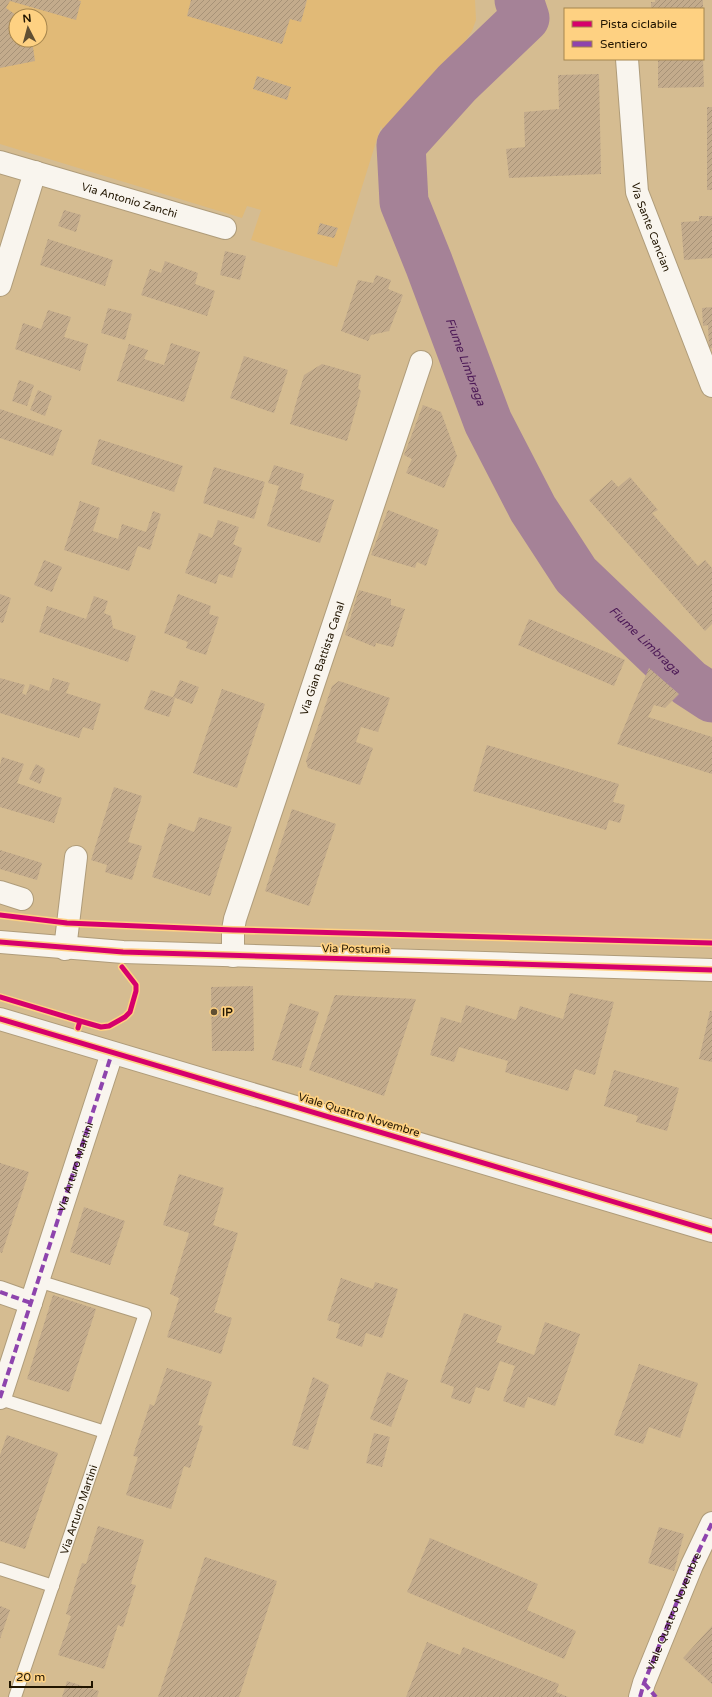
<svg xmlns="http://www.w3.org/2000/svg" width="712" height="1697" font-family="'Varela Round',sans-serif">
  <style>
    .built { fill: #e1ba77; fill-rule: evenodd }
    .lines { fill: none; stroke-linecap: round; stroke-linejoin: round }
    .river { stroke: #a58297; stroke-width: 49 }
    .building { fill: url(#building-hatch) }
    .service-casing { stroke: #af9c7a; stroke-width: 14 }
    .minor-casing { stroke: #af9c7a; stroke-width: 24 }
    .tertiary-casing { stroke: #af9c7a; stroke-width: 24 }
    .secondary-casing { stroke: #af9c7a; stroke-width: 24 }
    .service { stroke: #f9f5ee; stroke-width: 12 }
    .minor { stroke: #f9f5ee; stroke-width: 22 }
    .tertiary { stroke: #f9f5ee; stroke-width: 22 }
    .secondary { stroke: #f4f1eb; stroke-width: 22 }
    .quiet { stroke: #8e44ad; stroke-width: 4; stroke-dasharray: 8 4; stroke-linecap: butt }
    .cycleway-casing { stroke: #fed182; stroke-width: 8 }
    .cycleway { stroke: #d6006c; stroke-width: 5 }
    .poi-dot { fill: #604f33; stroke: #fed182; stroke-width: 1.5 }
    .labels { text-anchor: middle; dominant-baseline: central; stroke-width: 3.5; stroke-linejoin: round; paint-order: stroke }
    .street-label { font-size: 11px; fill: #211500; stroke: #fed182 }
    .poi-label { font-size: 11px; font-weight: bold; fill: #211500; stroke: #fed182; text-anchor: start }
    .water-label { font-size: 12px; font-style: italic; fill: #4c1956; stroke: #fed182 }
  </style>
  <defs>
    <pattern id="building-hatch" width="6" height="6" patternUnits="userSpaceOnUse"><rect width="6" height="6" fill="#c3ab8c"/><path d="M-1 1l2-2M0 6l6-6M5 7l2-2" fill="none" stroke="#a79277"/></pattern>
  </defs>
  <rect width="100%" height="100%" fill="#d5bc91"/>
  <path class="built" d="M0 0H475L476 20 472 31 464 43 441 68 422 92 403 121 390 163V149L381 126 337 267 251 240 261 210 247 206 242 218 0 144ZM16 16H40V40H16Z"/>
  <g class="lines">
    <path class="river" id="s1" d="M519 0 525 18 457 83 401 145 404 202 429 264 488 422 533 509 576 575 689 683 712 698"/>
  </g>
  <path class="building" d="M0 0H78L81 1 76 20 10 1 6 8 16 15V40H32L35 61 0 68Z
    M191 0H307L301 22 290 19 282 44 187 16Z
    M655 0H703V9H651V2H655Z
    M658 59H703L704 87 658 88Z
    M599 74 601 174 509 178 506 149 525 147 524 112 559 109 558 75Z
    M257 76 291 87 287 100 253 89Z
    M707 107H712V190H707Z
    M64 210 81 215 76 232 58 226Z
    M699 216H712V258L684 260 681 222 699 221Z
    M320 223 338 228 334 238 317 234Z
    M48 239 113 260 105 286 40 265Z
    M225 251 246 256 240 280 220 275Z
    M165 261 198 273 195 284 215 291 207 316 141 295 150 269 161 273Z
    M376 275 391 280 388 289 403 295 389 331 371 335 368 341 341 331 358 280 373 283Z
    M712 307V348H709L708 325 703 326 702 308Z
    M108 308 132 314 125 340 101 333Z
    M48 310 71 317 64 337 88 344 80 371 15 349 23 323 41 329Z
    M171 343 200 352 184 402 117 381 129 344 148 350 144 359 164 365Z
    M244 356 288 370 274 413 230 398Z
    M322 364 361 375 358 388 361 391 347 441 290 424 304 375Z
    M19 380 34 385 27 406 12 401Z
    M38 390 52 396 45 416 30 410Z
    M423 405 441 412 457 456 444 488 406 473 412 459 404 455Z
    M0 409 62 430 53 456 0 438Z
    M99 439 183 466 174 492 91 464Z
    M274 465 304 474 300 489 334 500 320 543 267 526 279 486 268 483Z
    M214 467 265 482 254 519 203 503Z
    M630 477 658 510 652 513 698 566 705 560 712 568V624L705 631 589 500 612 480 618 487Z
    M80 501 100 508 93 531 118 539 122 524 146 532 153 511 161 514 150 550 138 546 129 571 64 550Z
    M388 510 439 530 426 566 417 562 415 568 371 555Z
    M218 520 239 527 233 544 242 548 232 578 219 574 216 584 185 573 199 533 212 538Z
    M44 560 62 567 52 592 34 585Z
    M359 590 391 599V605L405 609 393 647 376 643 375 647 345 635Z
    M0 594 11 598 3 623 0 622Z
    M178 594 211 606 209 614 219 617 206 655 186 648 188 642 164 633Z
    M94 596 108 601 104 613 111 616 113 628 136 636 128 662 39 632 47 606 86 619Z
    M529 619 625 660 614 686 518 645Z
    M649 668 679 694 665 708 654 705 648 717 712 737V774L617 744Z
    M0 678 25 685 22 693 26 695 30 684 49 691 53 678 70 683 66 693 101 704 93 730 83 727 79 738 0 713Z
    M180 680 199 687 192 704 173 697Z
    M339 681 390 698 378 732 361 727 356 742 373 748 360 785 308 768 306 761 332 686Z
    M222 689 265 704 237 788 193 773Z
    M151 690 175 698 169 717 144 709Z
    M487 745 619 784 613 802 625 805 620 823 609 820 606 830 473 791Z
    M2 757 24 764 17 783 62 798 54 823 0 807V765Z
    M36 764 45 769 40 784 29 779Z
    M114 787 142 796 128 842 142 846 132 880 105 872 107 865 91 860Z
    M292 809 336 824 309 906 265 891Z
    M199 817 232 827 210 896 152 877 169 823 194 832Z
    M0 850 42 863 37 880 0 869Z
    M253 986 254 1051H212L211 987Z
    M570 993 614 1002 595 1075 575 1069 568 1091 505 1072 508 1061 459 1047 454 1062 430 1055 441 1017 461 1023 466 1005 516 1020 520 1006 563 1019Z
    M335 995 416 999 384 1096 309 1070Z
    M290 1003 319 1012 301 1068 272 1060Z
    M710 1011H712V1062L699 1059Z
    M614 1070 679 1088 667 1131 636 1122 638 1116 604 1106Z
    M0 1163 29 1172 2 1253 0 1252Z
    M179 1174 224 1188 213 1225 238 1233 214 1312 232 1318 221 1354 167 1337 179 1298 170 1294 189 1233 163 1225Z
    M84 1207 125 1221 110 1265 70 1252Z
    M341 1278 373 1289 375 1282 398 1289 382 1338 366 1333 362 1347 336 1338 340 1324 327 1320Z
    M53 1295 96 1309 69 1392 27 1379Z
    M464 1313 502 1326 496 1342 534 1355 545 1322 580 1334 555 1406 528 1397 524 1408 503 1401 515 1366 500 1361 489 1391 476 1387 470 1404 451 1398 454 1387 440 1382Z
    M639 1364 698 1383 680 1438 649 1427 643 1444 614 1435Z
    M167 1368 212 1382 198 1425 203 1426 190 1468 184 1466 171 1509 126 1495 138 1457 133 1456 150 1404 154 1406Z
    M387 1372 408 1380 391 1427 370 1419Z
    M313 1377 329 1385 308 1450 292 1445Z
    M374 1433 390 1437 382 1467 366 1463Z
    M7 1435 58 1453 25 1549 0 1541V1455Z
    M98 1526 144 1540 131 1584 136 1585 123 1627 118 1625 104 1669 58 1655 71 1616 66 1614 82 1563 86 1564Z
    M659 1527 684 1534 674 1571 648 1563Z
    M430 1538 538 1584 527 1610 576 1631 564 1659 407 1592Z
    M205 1557 277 1581 239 1697H158Z
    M0 1606 10 1610 0 1639Z
    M712 1626V1684L683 1658Z
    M427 1642 460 1655 463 1647 559 1684 556 1692 568 1697H406Z
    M67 1681 99 1691 97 1697H62Z"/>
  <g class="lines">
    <g class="service-casing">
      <g id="service">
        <path d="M0 1399 105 1432"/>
        <path d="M0 1569 53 1586"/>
        <path id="s2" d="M15 1697 145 1314 38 1281"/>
      </g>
    </g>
    <g class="minor-casing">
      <g id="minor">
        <path id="s3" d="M627 59 637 192 712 386"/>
        <path id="s4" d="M0 162 225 228"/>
        <path d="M0 285 35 172"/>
        <path d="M0 892 22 899"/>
        <path d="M65 949 76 857"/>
        <path id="s5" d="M233 956V930L235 919 421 362"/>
        <path d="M0 1292 31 1303"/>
        <path d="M0 1398 112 1053"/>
        <path id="s6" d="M640 1697 644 1683 692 1565 712 1523"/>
      </g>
    </g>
    <g class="tertiary-casing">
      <path id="tertiary" d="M0 942 123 952 712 970"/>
    </g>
    <g class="secondary-casing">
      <path id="secondary" d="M0 1019 712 1231"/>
    </g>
    <use href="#service" class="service"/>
    <use href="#minor" class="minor"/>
    <use href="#tertiary" class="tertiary"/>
    <use href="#secondary" class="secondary"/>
    <g class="quiet">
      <path d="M0 1292 31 1303"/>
      <path id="s7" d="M0 1398 112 1053"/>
      <path d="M644 1683 656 1697"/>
      <path d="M640 1697 644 1683 692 1565 712 1523"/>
    </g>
    <g class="cycleway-casing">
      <path id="cycleway" d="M0 915 67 923 233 930 712 943
        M0 942 123 952 712 970
        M0 997 80 1021
        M0 1019 712 1231
        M78 1028 80 1021 101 1027 109 1026 125 1017 130 1012 136 991V985L122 967"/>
    </g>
    <use href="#cycleway" class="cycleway"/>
  </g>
  <circle class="poi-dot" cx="214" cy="1012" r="4"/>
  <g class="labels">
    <g class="street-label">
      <text stroke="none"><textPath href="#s4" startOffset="135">Via Antonio Zanchi</textPath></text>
      <text stroke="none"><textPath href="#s3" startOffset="171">Via Sante Cancian</textPath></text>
      <text stroke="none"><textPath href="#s5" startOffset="312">Via Gian Battista Canal</textPath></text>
      <text transform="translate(356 949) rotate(1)">Via Postumia</text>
      <text transform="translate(359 1115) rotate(17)">Viale Quattro Novembre</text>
      <text stroke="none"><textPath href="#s7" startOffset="243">Via Arturo Martini</textPath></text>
      <text stroke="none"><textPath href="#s2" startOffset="198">Via Arturo Martini</textPath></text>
      <text stroke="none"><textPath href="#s6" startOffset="92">Viale Quattro Novembre</textPath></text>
    </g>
    <g class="poi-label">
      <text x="222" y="1012">IP</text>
    </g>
    <g class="water-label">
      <text stroke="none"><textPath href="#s1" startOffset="425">Fiume Limbraga</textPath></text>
      <text stroke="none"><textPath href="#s1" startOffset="761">Fiume Limbraga</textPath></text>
    </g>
  </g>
  <rect x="564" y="8" width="140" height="52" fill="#fed182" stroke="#a6864e"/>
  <rect x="572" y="21" width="20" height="6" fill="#d6006c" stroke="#a6864e"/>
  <text x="600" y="28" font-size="12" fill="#211500">Pista ciclabile</text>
  <rect x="572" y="41" width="20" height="6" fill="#8e44ad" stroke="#a6864e"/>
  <text x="600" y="48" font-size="12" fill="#211500">Sentiero</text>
  <g transform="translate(28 28) rotate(354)"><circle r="19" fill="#fed182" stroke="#a6864e"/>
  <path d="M0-3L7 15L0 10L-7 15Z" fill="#604f33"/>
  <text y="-6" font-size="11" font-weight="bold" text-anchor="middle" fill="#211500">N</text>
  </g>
  <path d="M10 1681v6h82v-6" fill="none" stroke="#211500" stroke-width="2"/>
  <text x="16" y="1681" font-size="12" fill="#211500" stroke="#fed182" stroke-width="3" paint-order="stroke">20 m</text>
</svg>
